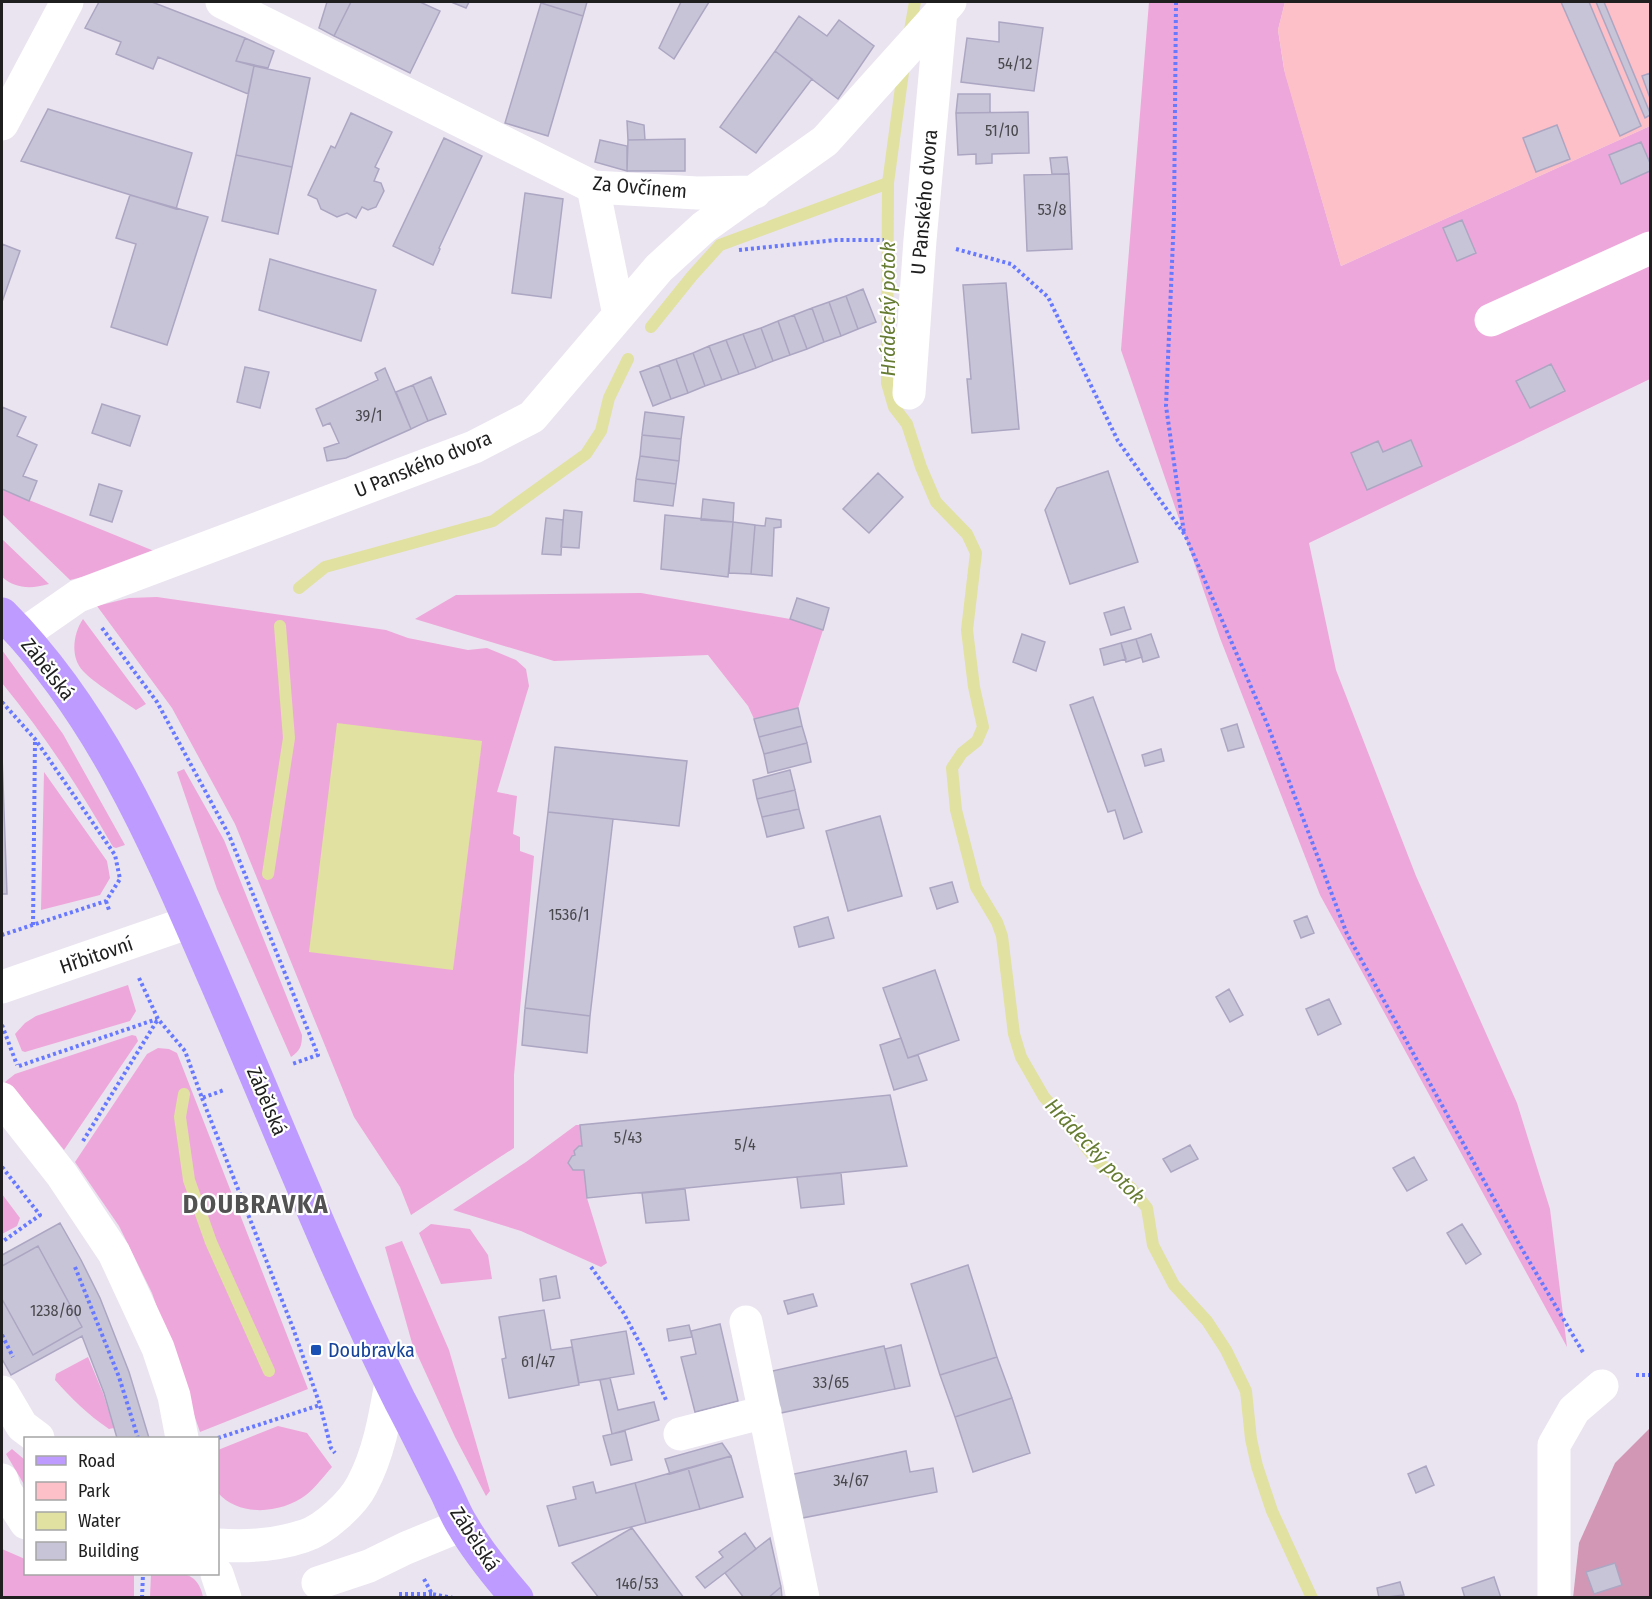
<svg xmlns="http://www.w3.org/2000/svg" width="1652" height="1599" font-family="'Fira Sans Condensed',sans-serif">
  <style>
    .grass { fill: #eea7da }
    .forest { fill: #d297b5 }
    .park { fill: #fdbfc8 }
    .water { fill: #e1e1a2 }
    .lines { fill: none; stroke-linecap: round; stroke-linejoin: round }
    .stream { stroke: #e1e1a2; stroke-width: 12 }
    .building { fill: #c8c4d7; stroke: #aca6c3; stroke-width: 1.5 }
    .path { stroke: #6779ff; stroke-width: 4; stroke-dasharray: 3 3; stroke-linecap: butt }
    .minor { stroke: #fff; stroke-width: 33 }
    .major { stroke: #bd9bff; stroke-width: 33 }
    .transit-dot { fill: #1a4fb4; stroke: #fff; stroke-width: 2 }
    .labels { text-anchor: middle; dominant-baseline: central; stroke-width: 4.5; stroke-linejoin: round; paint-order: stroke }
    .number-label { font-size: 16px; fill: #49484d }
    .street-label { font-size: 20px; fill: #1f1f1f; stroke: #fff }
    .transit-label { font-size: 20px; fill: #164399; stroke: #fff; text-anchor: start }
    .water-label { font-size: 21px; font-style: italic; fill: #677c33; stroke: #fff }
    .district-label { font-size: 26px; font-weight: bold; letter-spacing: 1.5px; fill: #525252; stroke: #fff }
  </style>
  <rect width="100%" height="100%" fill="#eae4f0"/>
  <path class="grass" d="M1149 2H1285L1278 30 1284 69 1341 266 1650 126V379L1309 543 1336 670 1416 876 1517 1103 1550 1209 1567 1347 1320 895 1220 638 1121 350Z
    M2 489 159 553 144 562 70 580 2 514Z
    M2 539 49 584C31 589 16 589 2 577Z
    M641 593 790 619 823 630 798 708 754 719 748 706 708 655 554 661 415 619 456 595Z
    M157 597 386 630 408 638 468 650 487 648 516 660 526 669 529 686 497 792 517 796 513 834 520 837V851L534 856 514 1075V1148L411 1215 400 1187 354 1117 235 824 172 708 97 606 129 598Z
    M83 619 146 704 136 710C122 700 94 683 83 671 70 657 73 634 83 619Z
    M2 650 63 734 125 845 116 848 113 847C80 789 44 734 2 683Z
    M184 769 224 840 302 1035C302 1046 300 1051 291 1057L217 889 177 772Z
    M44 772 107 861 110 878 100 895 41 910Z
    M128 985 136 1011 130 1021 25 1052 22 1051 15 1034 25 1023 36 1016Z
    M132 1035 136 1036 138 1041 64 1150 37 1116 5 1082 15 1074Z
    M158 1048 169 1049 177 1053 308 1389 200 1432 152 1293 119 1226 75 1162 147 1054Z
    M576 1125H580L582 1146H579L574 1151 575 1155 572 1156 568 1164 573 1170H584L587 1198 607 1263 601 1267 521 1231 453 1210 526 1162Z
    M2 1194 20 1218 17 1226 2 1234Z
    M431 1224 470 1229 488 1255 492 1279 441 1284 419 1233Z
    M402 1241 449 1350 490 1491 486 1496 455 1437 412 1343 385 1247Z
    M88 1357 103 1393 114 1428 109 1429C88 1415 71 1398 55 1380L56 1374Z
    M278 1426 307 1433 332 1467C324 1476 315 1488 306 1495 280 1514 240 1517 218 1493V1450Z
    M12 1449 25 1460V1486L6 1454Z
    M2 1549 25 1559 26 1574H134V1597H2Z
    M151 1574C175 1574 197 1567 203 1597H150Z"/>
  <path class="forest" d="M1650 1428V1597L1573 1598 1579 1543 1615 1463Z"/>
  <path class="park" d="M1285 2H1650V126L1341 266 1285 74 1278 30Z"/>
  <path class="water" d="M337 723 482 741 453 970 309 952Z"/>
  <g class="lines">
    <path class="stream" d="M909 36 915 2
      M904 65 888 183 887 383 894 407 907 424 921 467 936 502 967 534 976 553 967 630 974 687 983 727 977 741 962 753 952 768 956 810 976 887 997 922 1002 936 1014 1034 1021 1057 1044 1097 1070 1126 1085 1146 1098 1162 1131 1188 1147 1208 1153 1245 1174 1285 1207 1321 1226 1350 1246 1391 1251 1439 1257 1466 1272 1511 1312 1598
      M651 327 692 276 720 245 888 183
      M299 588 325 567 493 521 586 454 601 431 609 398 628 359
      M268 874 289 738 280 626
      M184 1094 180 1117 189 1180 211 1242 269 1371"/>
  </g>
  <path class="building" d="M99 2H152L245 38 236 61 254 66 248 94 158 57 153 69 116 54 121 42 85 28Z
    M327 2H351L334 36 319 28Z
    M351 2H420L440 11 410 73 334 36Z
    M451 2H469L466 8Z
    M541 2H587L583 16 541 3Z
    M681 2H709L674 59 659 48Z
    M1561 2H1589L1641 126 1620 136Z
    M1596 2H1604L1650 113V115L1645 118Z
    M541 3 583 16 548 136 505 123Z
    M799 16 827 36 839 20 874 46 838 99 775 51Z
    M999 22 1043 28 1034 91 961 82 967 38 999 42Z
    M245 38 274 51 268 68 236 61Z
    M775 51 812 79 756 153 720 127Z
    M254 66 310 78 292 167 236 155Z
    M1650 73V98L1642 76Z
    M958 94H990V113H956Z
    M48 109 192 153 176 209 21 161Z
    M1028 112 1029 153 992 154V163L976 164V154L958 155 956 113Z
    M351 113 392 132 375 167 379 169 374 181 381 183 384 191 376 207 368 210 362 207 356 218 347 213 337 217 321 209 317 199 308 195 331 146 335 148Z
    M627 121 644 125 645 140H628Z
    M1557 125 1570 159 1536 172 1523 138Z
    M444 138 482 156 439 248 440 249 433 265 393 246Z
    M685 139V171H627L628 140Z
    M600 140 627 146V171L595 162Z
    M1641 142 1650 163V171L1621 184 1609 155Z
    M236 155 292 167 278 234 222 221Z
    M1067 157 1069 174H1052L1050 158Z
    M1069 174 1072 249 1027 251 1024 175Z
    M525 193 563 199 551 298 512 293Z
    M130 195 208 217 167 345 111 327 136 244 116 238Z
    M1462 220 1476 253 1457 261 1443 228Z
    M2 244 20 251 2 302Z
    M270 259 376 290 361 341 259 310Z
    M1006 283 1019 429 972 433 967 379H971L963 285Z
    M863 289 876 322 858 329 846 296Z
    M846 296 858 329 841 336 829 302Z
    M829 302 841 336 824 342 812 308Z
    M812 308 824 342 807 349 794 315Z
    M794 315 807 349 790 355 778 321Z
    M778 321 790 355 773 361 761 328Z
    M761 328 773 361 756 368 743 334Z
    M743 334 756 368 739 374 726 340Z
    M726 340 739 374 722 380 709 346Z
    M709 346 722 380 705 386 693 353Z
    M693 353 705 386 688 393 676 359Z
    M676 359 688 393 671 399 659 365Z
    M1551 364 1565 391 1530 408 1516 381Z
    M659 365 671 399 653 406 640 372Z
    M245 367 269 372 260 408 237 402Z
    M385 368 411 429 346 458 327 461 324 448 339 443 330 423 323 426 316 409 378 380 375 373Z
    M431 377 446 414 428 421 413 385Z
    M413 385 428 421 411 429 396 392Z
    M102 404 140 416 130 446 92 433Z
    M2 407 26 417 17 436 37 445 23 476 37 481 29 501 2 489Z
    M645 412 684 417 681 439 642 435Z
    M642 435 681 439 679 461 640 456Z
    M1411 440 1422 466 1367 490 1351 453 1378 441 1383 452Z
    M640 456 679 461 676 484 636 479Z
    M1108 471 1138 562 1070 584 1045 510 1057 488Z
    M878 473 903 497 869 533 843 509Z
    M636 479 676 484 673 506 634 501Z
    M99 484 122 491 112 522 90 515Z
    M703 499 734 503 733 522 701 520Z
    M564 510 582 512 579 548 561 547Z
    M665 515 733 522 728 577 661 569Z
    M546 518 563 520 561 555 542 554Z
    M766 518 781 520V527L774 528 772 576 751 574 755 525 765 526Z
    M733 522 755 525 751 574 729 573Z
    M797 598 829 608 823 630 790 619Z
    M1124 607 1131 629 1111 635 1104 613Z
    M1022 634 1045 642 1036 671 1013 662Z
    M1151 634 1159 657 1143 662 1136 639Z
    M1136 639 1142 657 1126 662 1121 643Z
    M1121 643 1126 659 1104 665 1100 649Z
    M1093 697 1142 832 1124 839 1115 810 1108 812 1070 705Z
    M798 708 802 726 759 737 754 719Z
    M1237 724 1244 747 1228 751 1221 729Z
    M802 726 807 743 764 754 759 737Z
    M807 743 811 762 768 773 764 754Z
    M555 747 687 761 679 826 548 812Z
    M1161 749 1164 761 1145 766 1142 755Z
    M2 755 7 894H2Z
    M790 770 795 790 757 799 753 780Z
    M795 790 799 809 762 817 757 799Z
    M799 809 804 828 767 837 762 817Z
    M548 812 613 819 590 1016 525 1008Z
    M880 816 902 896 848 911 826 831Z
    M952 882 958 902 937 909 930 888Z
    M1307 916 1314 933 1301 938 1294 921Z
    M828 917 834 938 799 947 794 927Z
    M935 970 959 1040 908 1058 883 988Z
    M1229 989 1243 1015 1230 1022 1216 997Z
    M1329 999 1341 1024 1318 1035 1306 1009Z
    M525 1008 590 1016 587 1053 522 1045Z
    M901 1038 908 1058 918 1055 927 1080 894 1090 880 1045Z
    M890 1095 907 1166 587 1198 584 1170H573L568 1163 572 1156 575 1155 574 1151 579 1146H582L580 1125Z
    M1190 1145 1198 1159 1171 1172 1163 1159Z
    M1414 1157 1427 1180 1407 1191 1393 1168Z
    M841 1173 844 1204 801 1208 797 1177Z
    M685 1189 689 1220 646 1223 642 1193Z
    M60 1223 81 1260 100 1298 129 1372 149 1438H117L104 1393 82 1336 11 1375 2 1359V1255Z
    M1462 1224 1481 1254 1466 1264 1447 1233Z
    M38 1246 82 1327 33 1355 2 1299V1266Z
    M968 1265 997 1357 940 1375 911 1284Z
    M556 1276 560 1298 543 1301 540 1279Z
    M813 1294 817 1306 788 1314 784 1301Z
    M544 1310 551 1350 572 1347 579 1385 509 1398 502 1359 506 1358 499 1317Z
    M720 1324 738 1401 695 1412 681 1357 696 1354 691 1331Z
    M689 1325 692 1337 669 1341 667 1329Z
    M626 1331 634 1374 579 1383 571 1340Z
    M901 1345 910 1386 895 1389 885 1349Z
    M884 1346 895 1389 776 1414 768 1372Z
    M997 1357 1012 1398 955 1417 940 1375Z
    M610 1378 618 1410 654 1402 659 1420 612 1434 600 1380Z
    M1012 1398 1030 1453 973 1472 955 1417Z
    M625 1431 632 1460 611 1465 603 1436Z
    M722 1443 731 1456 670 1474 665 1459Z
    M906 1451 910 1472 933 1468 937 1492 797 1519 789 1475Z
    M731 1456 743 1497 700 1509 688 1468Z
    M1426 1466 1434 1485 1416 1493 1408 1474Z
    M688 1468 700 1509 646 1523 635 1483Z
    M593 1482 596 1493 635 1483 646 1523 559 1546 547 1506 576 1499 573 1487Z
    M632 1528 684 1598H599L572 1563Z
    M745 1533 756 1549 705 1588 696 1577 723 1557 719 1552Z
    M770 1538 781 1587 768 1598H744L725 1573Z
    M1615 1563 1622 1585 1594 1594 1586 1572Z
    M1494 1577 1501 1598H1465L1462 1588Z
    M1400 1582 1404 1595 1379 1598 1377 1588Z
    M781 1587 782 1598H768Z"/>
  <g class="lines">
    <path class="path" d="M1176 2 1174 216 1166 406 1184 533
      M956 249 1011 264 1048 297 1118 441 1185 535 1268 726 1347 934 1519 1244 1584 1354
      M739 250 836 240H884
      M102 628 157 702 229 835 318 1055 292 1064
      M2 702 35 739 115 855 120 879 106 901 2 935
      M106 901 109 910
      M33 925 35 740
      M139 978 158 1019 185 1051 202 1098 224 1090
      M2 1025 17 1065
      M19 1066 157 1019
      M202 1098 293 1328 320 1405
      M83 1141 158 1019
      M2 1167 40 1215 2 1242
      M75 1267 119 1377 138 1438
      M591 1267 623 1312 645 1353 666 1400
      M2 1335 13 1357
      M1636 1375H1650
      M218 1438 320 1405 331 1448 335 1453
      M424 1579 432 1594 453 1598
      M399 1594H432
      M142 1598 143 1574"/>
    <path class="minor" d="M222 2 593 187 697 193 755 192
      M2 124 67 2
      M593 187 619 315
      M1491 320 1650 248
      M909 393 920 240 941 11
      M22 635 78 596 474 447 532 417 659 268 704 227 825 141 950 2
      M2 987 190 922
      M2 1099 62 1175 114 1253 158 1348 174 1396 182 1438
      M746 1322 803 1598
      M2 1392 22 1426 38 1438
      M680 1434 765 1412
      M2 1480 5 1490 26 1523
      M218 1545C246 1547 277 1545 304 1536 324 1530 353 1503 362 1485 379 1453 385 1417 391 1383
      M217 1574 225 1598
      M318 1583 369 1566 406 1548 462 1525
      M1554 1598V1445L1574 1410 1602 1386"/>
    <path class="major" d="M2 614C103 715 159 851 215 980 276 1120 332 1264 400 1401 415 1429 429 1458 443 1486 450 1499 455 1514 463 1526 478 1552 497 1575 517 1598"/>
  </g>
  <rect class="transit-dot" x="310" y="1344" width="12" height="12" rx="3"/>
  <g class="labels">
    <g class="number-label">
      <text x="1015" y="63">54/12</text>
      <text x="1002" y="130">51/10</text>
      <text x="1052" y="209">53/8</text>
      <text x="369" y="415">39/1</text>
      <text x="569" y="914">1536/1</text>
      <text x="628" y="1137">5/43</text>
      <text x="745" y="1144">5/4</text>
      <text x="56" y="1310">1238/60</text>
      <text x="538" y="1361">61/47</text>
      <text x="831" y="1382">33/65</text>
      <text x="851" y="1480">34/67</text>
      <text x="637" y="1583">146/53</text>
    </g>
    <g class="street-label">
      <text transform="translate(640 187) rotate(5)">Za Ovčínem</text>
      <text transform="translate(924 202) rotate(-85)">U Panského dvora</text>
      <text transform="translate(423 464) rotate(-22)">U Panského dvora</text>
      <text transform="translate(48 669) rotate(52)">Zábělská</text>
      <text transform="translate(96 955) rotate(-19)">Hřbitovní</text>
      <text transform="translate(267 1101) rotate(67)">Zábělská</text>
      <text transform="translate(475 1539) rotate(57)">Zábělská</text>
    </g>
    <g class="transit-label">
      <text x="328" y="1350">Doubravka</text>
    </g>
    <g class="water-label">
      <text transform="translate(888 309) rotate(-90)">Hrádecký potok</text>
      <text transform="translate(1095 1151) rotate(47)">Hrádecký potok</text>
    </g>
    <g class="district-label">
      <text x="256" y="1204">DOUBRAVKA</text>
    </g>
  </g>
  <rect width="1652" height="1599" fill="none" stroke="#1f1f1f" stroke-width="6"/>
  <rect x="24" y="1437" width="195" height="138" fill="#ffffff" stroke="#a5a5a5" stroke-width="1.5"/>
  <rect x="36" y="1456" width="30" height="9" fill="#bd9bff" stroke="#a5a5a5" stroke-width="1.5"/>
  <text x="78" y="1467" font-size="18" fill="#1f1f1f">Road</text>
  <rect x="36" y="1482" width="30" height="18" fill="#fdbfc8" stroke="#a5a5a5" stroke-width="1.5"/>
  <text x="78" y="1497" font-size="18" fill="#1f1f1f">Park</text>
  <rect x="36" y="1512" width="30" height="18" fill="#e1e1a2" stroke="#a5a5a5" stroke-width="1.5"/>
  <text x="78" y="1527" font-size="18" fill="#1f1f1f">Water</text>
  <rect x="36" y="1542" width="30" height="18" fill="#c8c4d7" stroke="#a5a5a5" stroke-width="1.5"/>
  <text x="78" y="1557" font-size="18" fill="#1f1f1f">Building</text>
</svg>
